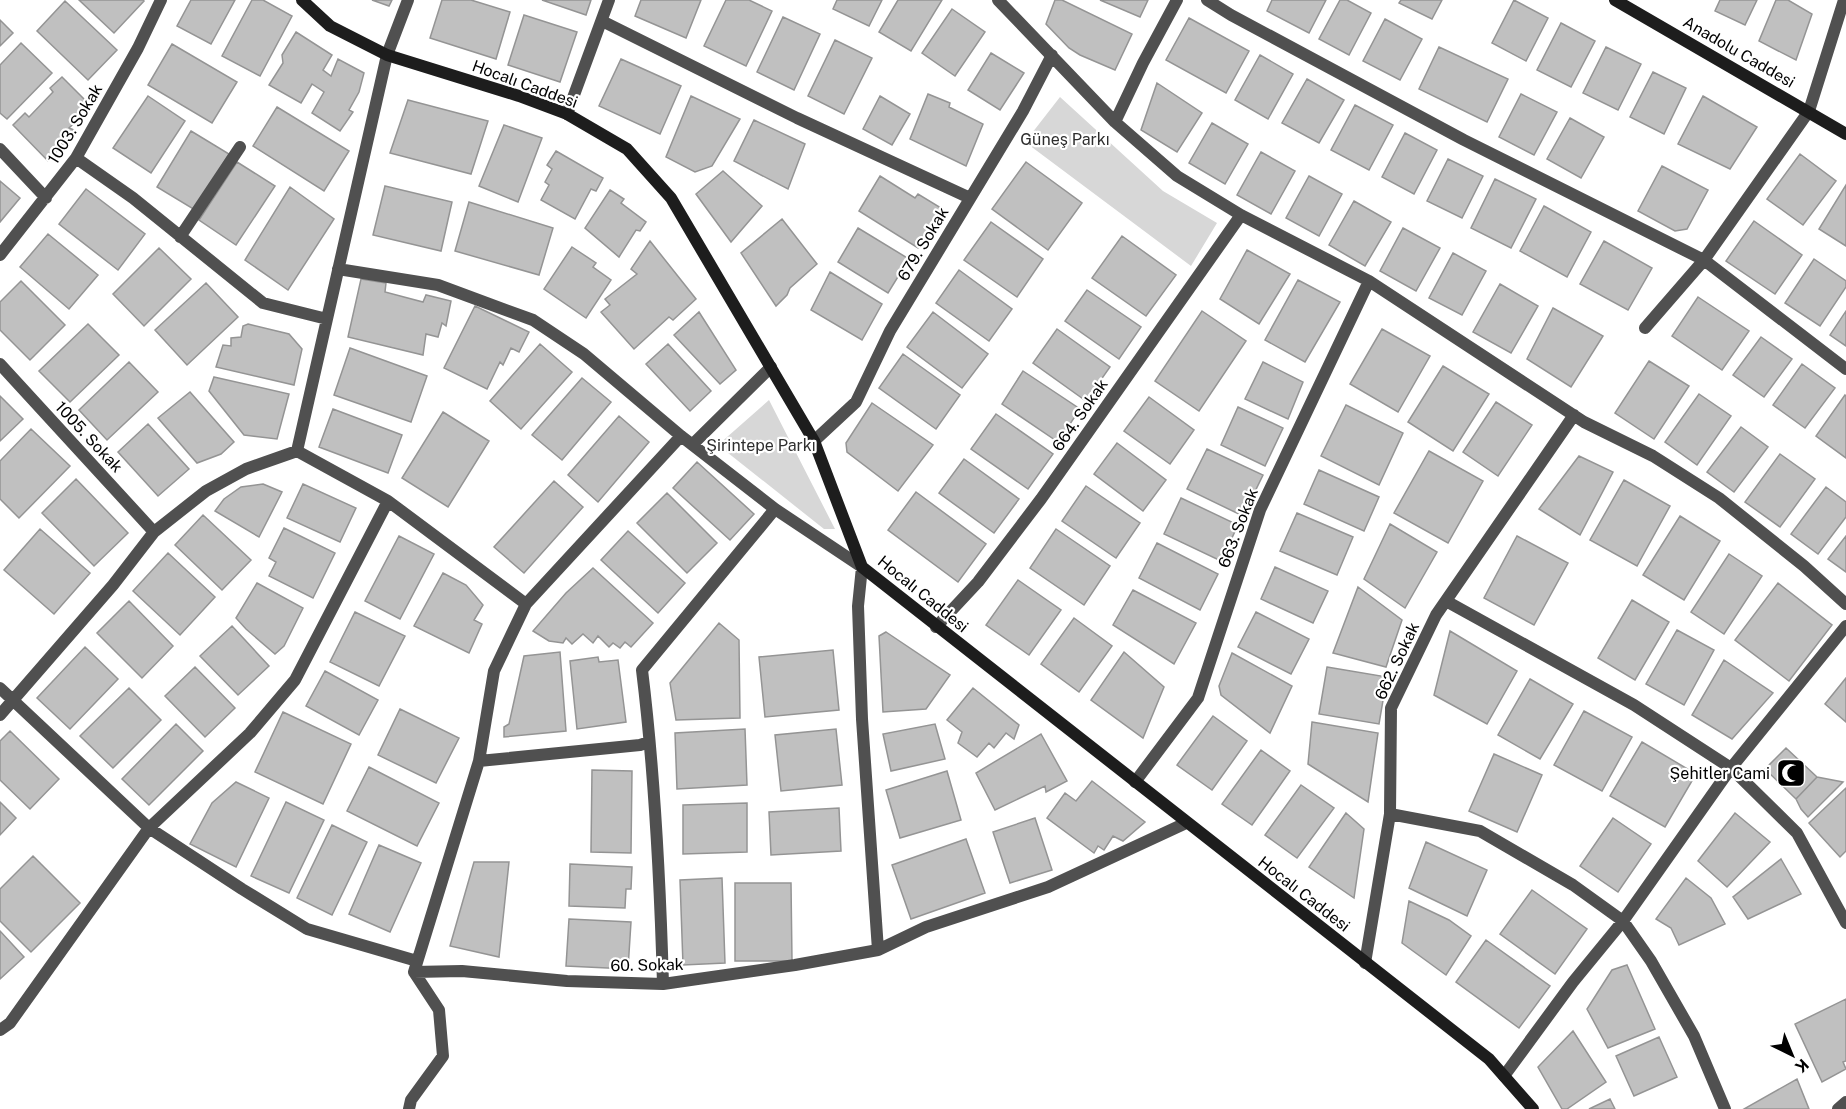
<svg xmlns="http://www.w3.org/2000/svg" width="1846" height="1109" font-family="'Public Sans',sans-serif">
  <style>
    .green { fill: #d7d7d7 }
    .building { fill: #c0c0c0; stroke: #949494; stroke-width: 1.5 }
    .lines { fill: none; stroke-linecap: round; stroke-linejoin: round }
    .street { stroke: #505050; stroke-width: 12 }
    .secondary { stroke: #1d1d1d; stroke-width: 12 }
    .labels { text-anchor: middle; dominant-baseline: central; stroke-width: 4.5; stroke-linejoin: round; paint-order: stroke }
    .street-label { font-size: 16px; fill: #000; stroke: #fff }
    .park-label { font-size: 16px; fill: #2e2e2e; stroke: #fff }
    .poi-label { font-size: 16px; fill: #000; stroke: #fff; text-anchor: end }
  </style>
  <rect width="100%" height="100%" fill="#fff"/>
  <path class="green" d="M1060 97 1163 191 1217 223 1191 266 1025 142Z
    M769 400 835 529H824L718 445Z"/>
  <path class="building" d="M79 0H143L144 1 114 33Z
    M191 0H235L211 44 177 26Z
    M252 0H263L292 16 260 76 222 56Z
    M372 0H392L389 6Z
    M442 0H471L510 12 496 59 430 38Z
    M542 0H591L586 15Z
    M641 0H701L686 38 635 16Z
    M726 0H749L772 11 746 66 704 46Z
    M837 0H882L869 26 833 9Z
    M898 0H942L911 51 879 32Z
    M1055 0H1062L1132 34 1115 70 1080 55 1069 48 1046 24Z
    M1100 0H1148L1140 17Z
    M1272 0H1326L1309 33 1267 11Z
    M1340 0H1347L1371 13 1349 55 1319 39Z
    M1401 0H1442L1432 19 1399 3Z
    M1514 0 1548 18 1526 61 1492 43Z
    M1720 0H1757L1745 25 1715 11Z
    M1776 0H1788L1812 14 1796 60 1759 41Z
    M65 1 117 50 88 80 37 31Z
    M952 9 985 32 955 76 922 53Z
    M524 15 577 32 560 82 508 65Z
    M783 17 820 34 794 90 757 72Z
    M1189 18 1249 51 1226 93 1166 60Z
    M1385 19 1422 39 1400 80 1363 61Z
    M0 20 13 33 0 46Z
    M1561 23 1595 41 1571 87 1537 70Z
    M296 32 332 55 323 70 331 76 338 59 364 73 359 92 349 110 353 112 340 131 312 113 324 92 312 84 301 103 269 85 283 63 282 55Z
    M835 40 872 58 844 114 808 96Z
    M21 43 52 73 7 119 0 113V65Z
    M172 44 237 82 212 123 148 85Z
    M1439 47 1508 79 1487 122 1419 89Z
    M1606 47 1641 64 1618 110 1583 93Z
    M991 53 1024 73 1000 110 968 90Z
    M1260 55 1293 74 1268 119 1235 100Z
    M621 59 681 86 660 134 599 106Z
    M1653 72 1686 88 1664 134 1630 117Z
    M62 77 89 104 78 114 82 116 69 128 74 130 61 142 63 145 48 161 13 125 25 113 29 117 53 92 50 88Z
    M1307 79 1344 100 1319 143 1282 123Z
    M1157 83 1202 113 1177 152 1141 130Z
    M928 94 950 103 949 107 983 124 966 166 910 139Z
    M1521 94 1557 112 1534 155 1499 137Z
    M148 96 185 121 151 173 113 148Z
    M691 96 740 119 712 166 695 172 666 157Z
    M880 96 910 114 892 145 863 129Z
    M1703 96 1757 127 1730 169 1678 144Z
    M408 100 488 121 471 174 390 153Z
    M1355 105 1393 125 1369 170 1331 150Z
    M277 107 349 151 324 191 253 146Z
    M1570 118 1604 137 1581 178 1547 159Z
    M754 120 805 144 788 189 734 161Z
    M1212 123 1248 144 1225 184 1189 163Z
    M504 125 542 138 518 202 479 186Z
    M191 131 229 154 195 210 157 187Z
    M1405 133 1437 150 1414 194 1382 177Z
    M556 151 603 178 596 191 591 189 575 219 541 200 549 185 545 182 552 169 547 165Z
    M1261 152 1295 171 1271 214 1237 195Z
    M1800 154 1836 181 1803 225 1767 199Z
    M1448 159 1483 176 1462 218 1427 201Z
    M237 162 275 186 236 245 199 220Z
    M1026 162 1082 203 1048 250 992 209Z
    M1662 166 1708 190 1687 229 1675 231 1638 211Z
    M723 171 762 206 731 242 696 194Z
    M880 176 915 198 918 194 941 208 918 248 859 211Z
    M1309 176 1342 194 1319 236 1286 218Z
    M1495 179 1536 199 1511 248 1471 228Z
    M0 181 20 198 0 222Z
    M1846 185V246L1819 229Z
    M385 186 452 202 441 251 373 235Z
    M290 187 334 219 288 290 245 260Z
    M86 189 145 234 118 270 59 224Z
    M610 190 624 199 621 203 646 222 640 231 636 230 619 257 585 228Z
    M1354 201 1391 222 1365 266 1329 245Z
    M469 202 553 228 539 275 455 251Z
    M1544 206 1591 232 1567 277 1520 251Z
    M782 219 817 264 790 288 787 295 776 306 741 253Z
    M1754 221 1802 255 1775 294 1726 261Z
    M991 222 1043 259 1017 297 964 260Z
    M858 228 909 259 888 293 838 262Z
    M1403 228 1440 248 1416 291 1380 271Z
    M48 234 98 275 69 309 20 267Z
    M1122 236 1176 275 1146 316 1092 278Z
    M650 241 696 299 673 320 669 317 634 349 601 312 610 305 605 299 637 274 631 269Z
    M1604 241 1652 268 1628 310 1580 284Z
    M572 247 596 263 593 267 611 280 586 318 544 289Z
    M159 248 191 279 144 326 113 294Z
    M1247 250 1290 274 1259 324 1220 299Z
    M1453 253 1486 271 1462 315 1429 298Z
    M1814 259 1846 281V287L1820 326 1785 303Z
    M959 270 1012 309 989 341 936 303Z
    M830 272 882 304 862 340 811 310Z
    M361 279 386 283 385 292 423 302 426 295 451 301 446 326 442 323 438 337 426 334 423 355 348 337Z
    M1298 280 1340 302 1305 362 1265 340Z
    M21 281 65 325 30 360 0 330V302Z
    M206 283 238 317 187 365 155 330Z
    M1500 284 1538 306 1511 353 1473 332Z
    M1087 290 1141 327 1119 359 1065 321Z
    M1698 297 1749 331 1722 370 1672 336Z
    M475 306 529 332 519 352 511 348 503 365 500 362 487 389 444 368Z
    M1553 308 1603 336 1571 387 1527 359Z
    M1202 311 1246 341 1199 411 1155 381Z
    M1846 311V346L1830 335Z
    M699 312 736 370 720 384 674 335Z
    M933 312 988 354 962 388 907 347Z
    M88 324 119 355 70 402 39 371Z
    M248 324 289 334 302 349 294 385 216 367 223 345 231 346V338L241 337 243 326Z
    M1057 329 1110 367 1086 401 1033 363Z
    M1382 329 1430 356 1398 412 1350 384Z
    M1761 337 1792 359 1764 397 1733 375Z
    M540 344 572 372 521 429 490 401Z
    M668 344 711 391 690 411 646 364Z
    M350 348 427 376 411 422 334 395Z
    M903 354 960 395 936 429 879 388Z
    M1649 361 1689 386 1654 439 1615 413Z
    M129 362 158 392 107 440 79 410Z
    M1263 362 1303 382 1288 419 1245 399Z
    M1802 364 1835 388 1805 428 1773 405Z
    M1443 366 1489 394 1453 451 1408 422Z
    M1023 371 1080 409 1058 442 1002 404Z
    M214 377 289 394 277 439 244 435 209 391Z
    M582 378 611 402 562 460 532 435Z
    M190 392 234 442 221 454 197 463 158 418Z
    M1699 394 1731 416 1697 465 1665 442Z
    M1845 395 1846 396V458L1816 436Z
    M0 396 23 419 0 441Z
    M1149 397 1194 430 1170 464 1124 431Z
    M1496 402 1532 425 1498 476 1463 452Z
    M872 403 933 445 898 491 847 452 846 443Z
    M1346 405 1403 433 1379 485 1321 456Z
    M1238 407 1283 428 1265 466 1221 445Z
    M333 409 402 435 388 473 319 447Z
    M443 412 489 441 448 507 402 478Z
    M996 414 1053 454 1028 489 971 449Z
    M619 416 649 442 598 502 568 475Z
    M148 424 189 469 158 496 118 452Z
    M1741 427 1768 447 1734 492 1707 472Z
    M31 429 70 466 19 518 0 499V461Z
    M1117 443 1166 480 1143 511 1094 474Z
    M1207 449 1263 475 1243 516 1187 489Z
    M1429 451 1483 481 1448 543 1394 513Z
    M1780 454 1815 479 1780 527 1745 502Z
    M1579 456 1613 472 1580 535 1539 509Z
    M964 459 1019 499 994 533 939 493Z
    M697 462 754 514 730 540 673 488Z
    M1319 470 1379 497 1364 531 1304 504Z
    M76 479 128 533 94 566 42 513Z
    M1624 480 1670 506 1637 566 1590 540Z
    M554 481 583 507 524 573 494 547Z
    M263 484 282 492 259 537 215 511 224 499 241 487Z
    M303 484 356 508 340 542 287 518Z
    M1086 486 1140 523 1116 558 1062 521Z
    M1826 487 1846 502V517L1818 554 1791 534Z
    M916 492 986 544 958 582 888 530Z
    M667 493 717 543 687 573 637 523Z
    M1181 498 1238 525 1221 561 1164 534Z
    M1297 513 1353 537 1337 575 1280 551Z
    M203 515 251 560 222 590 175 545Z
    M1680 516 1720 541 1684 600 1643 575Z
    M1390 524 1437 552 1405 608 1364 579Z
    M284 528 335 553 313 598 269 576 276 562 269 558Z
    M40 529 90 573 54 614 4 570Z
    M1056 529 1110 566 1084 605 1030 568Z
    M628 531 685 583 658 613 601 560Z
    M399 536 434 554 400 619 365 601Z
    M1517 536 1568 563 1534 625 1484 598Z
    M1846 536V572L1828 559Z
    M1157 543 1218 574 1200 610 1139 578Z
    M168 553 215 597 180 635 133 591Z
    M1729 554 1762 576 1724 634 1691 612Z
    M1275 567 1328 591 1313 623 1261 599Z
    M593 568 653 623 631 647 625 642 620 648 613 643 609 647 598 636 593 643 583 634 572 644 566 638 563 643 549 641 533 631 566 593Z
    M443 573 466 585 483 605 474 620 482 624 469 653 414 626Z
    M1018 580 1061 610 1029 655 986 625Z
    M257 583 303 608 284 646 275 654 246 629 236 618Z
    M1778 583 1832 625 1789 681 1735 640Z
    M1358 587 1402 620 1386 667 1333 653Z
    M1133 590 1196 623 1174 664 1113 625Z
    M1632 600 1669 622 1635 680 1598 658Z
    M129 601 173 646 142 678 97 633Z
    M355 612 405 636 379 686 330 662Z
    M1256 612 1309 639 1291 674 1238 647Z
    M1074 618 1112 646 1079 692 1041 664Z
    M719 623 739 640 740 718 676 720 670 683Z
    M232 626 269 666 238 695 200 656Z
    M1677 630 1714 650 1684 705 1646 684Z
    M1450 631 1517 671 1487 724 1434 695Z
    M886 632 950 675 926 709 883 712 879 636Z
    M85 647 118 679 70 729 37 698Z
    M833 650 839 710 765 717 759 657Z
    M560 652 566 731 504 737V727L509 724 524 656Z
    M1124 652 1164 687 1143 738 1091 700Z
    M1232 653 1292 686 1270 733 1221 695 1219 686Z
    M598 657 599 662 618 660 626 722 577 729 570 661Z
    M1724 660 1773 693 1732 739 1692 715Z
    M195 667 235 708 205 737 165 696Z
    M1327 667 1387 677 1379 724 1319 714Z
    M325 671 378 700 359 735 306 706Z
    M1846 678V722L1825 704Z
    M1530 679 1573 704 1540 759 1498 735Z
    M129 688 161 720 113 768 80 736Z
    M973 688 1019 725 1014 739 1006 733 994 748 989 743 977 757 958 743 962 732 947 720Z
    M400 709 459 738 436 783 378 755Z
    M1584 711 1632 737 1602 791 1554 765Z
    M283 712 351 744 323 804 255 772Z
    M1213 716 1247 741 1212 790 1177 765Z
    M1312 722 1378 733 1368 802 1308 764Z
    M176 724 203 751 149 805 122 779Z
    M935 724 945 759 891 771 883 734Z
    M745 729 747 785 677 789 675 733Z
    M836 729 842 785 781 791 775 735Z
    M10 731 59 779 30 809 0 780V741Z
    M1041 734 1067 781 1046 792 1045 786 995 810 976 773Z
    M1642 742 1696 774 1665 827 1610 796Z
    M1786 748 1817 777 1796 799 1765 769Z
    M1261 750 1290 771 1252 825 1222 804Z
    M1494 754 1542 775 1517 832 1469 811Z
    M369 767 439 803 417 846 347 811Z
    M592 770 632 771 631 853 591 852Z
    M947 771 961 820 900 838 886 790Z
    M1817 777 1843 782 1808 817 1801 809 1796 799Z
    M1092 781 1145 822 1123 841 1113 836 1104 850 1098 846 1094 853 1047 818 1065 793 1076 801Z
    M236 782 269 798 236 867 190 844 212 803Z
    M1301 785 1334 808 1297 858 1265 835Z
    M1846 788V851L1840 857 1809 823Z
    M0 802 16 818 0 835Z
    M286 802 324 820 289 893 251 876Z
    M747 803V852L683 854V805Z
    M839 808 841 851 771 855 769 812Z
    M1346 813 1364 829 1354 898 1309 867Z
    M1735 813 1770 842 1727 887 1698 861Z
    M1035 818 1052 870 1010 883 993 832Z
    M1613 818 1651 844 1618 892 1580 866Z
    M332 825 367 842 332 915 297 898Z
    M966 839 985 893 911 919 892 865Z
    M1426 842 1487 870 1467 916 1409 888Z
    M379 845 421 863 390 932 349 914Z
    M33 856 80 903 31 952 0 921V889Z
    M1781 859 1801 894 1748 919 1733 897Z
    M474 862H509L499 957 450 946Z
    M570 864 632 867 631 889H626L625 908 569 906Z
    M722 878 725 963 683 965 680 880Z
    M1686 878 1711 898 1725 924 1679 945 1671 928 1656 919Z
    M735 883H791L792 961H735Z
    M1532 890 1587 929 1555 974 1500 934Z
    M1409 901 1449 920 1471 936 1446 975 1402 943Z
    M569 919 631 922 628 969 566 966Z
    M0 931 24 957 0 979Z
    M1486 940 1550 986 1519 1028 1456 982Z
    M1627 965 1655 1029 1608 1048 1587 1009 1612 970Z
    M1846 999V1061L1843 1062 1846 1069 1822 1082 1795 1024Z
    M1573 1031 1606 1082 1567 1109H1562L1538 1067Z
    M1659 1037 1677 1077 1634 1096 1616 1056Z
    M1797 1079 1809 1109H1744Z
    M1610 1099 1615 1109H1589Z"/>
  <g class="lines">
    <path class="street" d="M998 0 1115 122 1177 176 1241 215 1369 281 1584 422 1653 456 1719 498 1804 566 1846 604
      M1207 0 1231 15 1464 140 1704 260 1846 369
      M602 21 797 118 970 198
      M567 114 609 0
      M1115 122 1143 63 1177 0
      M0 149 46 198
      M76 158 133 198 263 303 327 319
      M180 237 240 147
      M0 255 76 158 138 48 161 0
      M338 269 438 285 533 320 584 354 681 436 775 509 862 567 858 606 862 719 878 950
      M1645 328 1704 260 1809 111 1844 0
      M0 364 154 532
      M814 441 856 402 890 331 1023 111 1052 55
      M693 444 771 367
      M297 451 387 55 408 0
      M1446 601 1634 705 1731 768 1797 833 1846 923
      M936 627 978 582 1041 499 1241 215
      M0 688 149 828 242 889 307 929 417 961
      M0 715 113 585 154 532 206 491 246 469 297 451 388 501 526 604
      M479 761 640 745 649 742
      M1135 782 1198 698 1260 510 1369 281
      M1390 814 1480 831 1573 885 1623 921 1651 961 1694 1036 1725 1109
      M1365 963 1390 814 1391 708 1436 615 1574 415
      M414 972 462 971 567 981 663 984 795 965 878 950 926 927 1048 887 1186 823
      M663 984C660 879 655 775 642 670L775 509
      M0 1030 10 1023 149 828 250 733 295 680 388 501
      M1504 1076 1573 982 1623 921 1731 768 1846 626
      M409 1109 411 1100 443 1056 439 1010 414 972 479 761 494 671 526 604 681 436
      M1838 1109 1846 1102"/>
    <path class="secondary" d="M302 0 330 26 387 55 519 96 567 114 627 149 671 198 814 441 862 567 1489 1059 1533 1109
      M1615 0 1846 134"/>
  </g>
  <defs>
    <g id="mosque-square" transform="scale(1.5)"><rect x="-9" y="-9" width="18" height="18" rx="4" fill="#000" stroke="#fff"/><path d="M3.5-4.9A6 6 0 1 0 3.5 4.9A5 5 0 1 1 3.5-4.9Z" fill="#fff"/></g>
  </defs>
  <g fill-rule="evenodd">
    <use href="#mosque-square" x="1791" y="773"/>
  </g>
  <g class="labels">
    <g class="street-label">
      <text transform="translate(1739 52) rotate(30)">Anadolu Caddesi</text>
      <text transform="translate(525 84) rotate(20)">Hocalı Caddesi</text>
      <text transform="translate(75 124) rotate(-59)">1003. Sokak</text>
      <text transform="translate(923 244) rotate(-59)">679. Sokak</text>
      <text transform="translate(1080 415) rotate(-55)">664. Sokak</text>
      <text transform="translate(89 437) rotate(47)">1005. Sokak</text>
      <text transform="translate(1238 528) rotate(-69)">663. Sokak</text>
      <text transform="translate(923 594) rotate(39)">Hocalı Caddesi</text>
      <text transform="translate(1397 661) rotate(-65)">662. Sokak</text>
      <text transform="translate(1304 894) rotate(38)">Hocalı Caddesi</text>
      <text transform="translate(647 965) rotate(-1)">60. Sokak</text>
    </g>
    <g class="park-label">
      <text x="1065" y="139">Güneş Parkı</text>
      <text x="761" y="445">Şirintepe Parkı</text>
    </g>
    <g class="poi-label">
      <text x="1770" y="773">Şehitler Cami</text>
    </g>
  </g>
  <g transform="translate(1792 1055) rotate(137)" stroke="#ffffff" stroke-width="4.5" paint-order="stroke">
  <path d="M0-4.5L10 22L0 15L-10 22Z" fill="#000000"/>
  <text y="-9" font-size="16" font-weight="bold" text-anchor="middle" fill="#000000">K</text>
  </g>
</svg>
